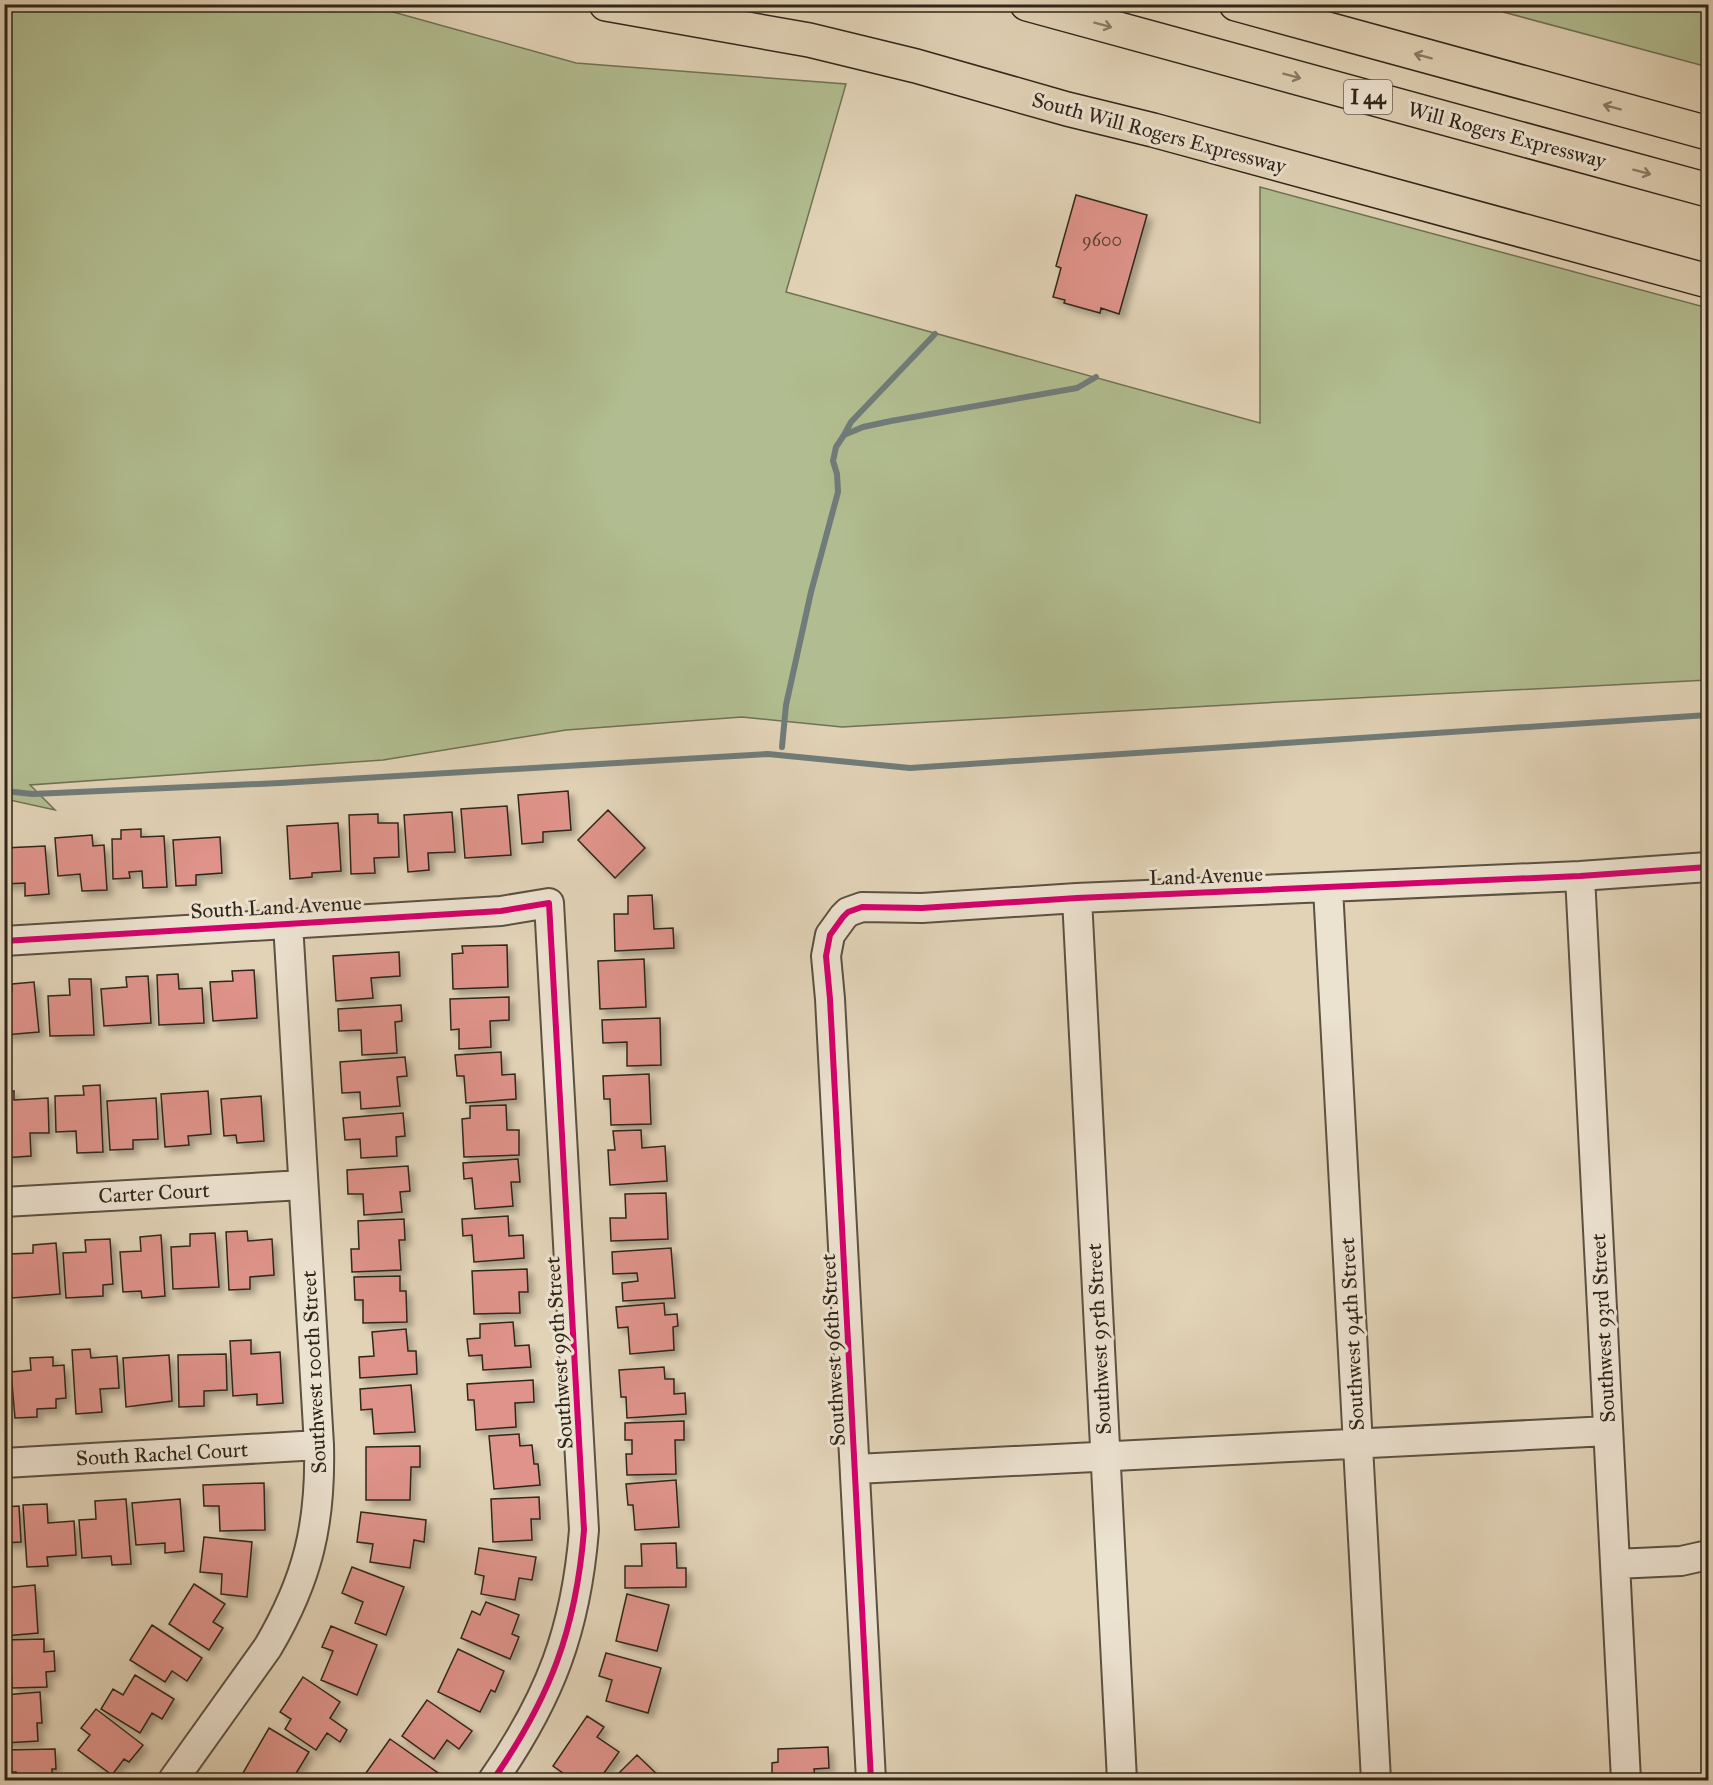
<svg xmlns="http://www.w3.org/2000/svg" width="1713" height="1785" font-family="'IM FELL Great Primer',serif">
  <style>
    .green { fill: #b1bd90; stroke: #707255; stroke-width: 1.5 }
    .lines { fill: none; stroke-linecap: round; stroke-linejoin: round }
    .stream { stroke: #707c7a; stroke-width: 6 }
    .building { fill: #df938a; stroke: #30261a; stroke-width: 1.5; filter: url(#shadow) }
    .minor-casing { stroke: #5c5141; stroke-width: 32 }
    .major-casing { stroke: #30261a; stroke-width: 36 }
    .highway-casing { stroke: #30261a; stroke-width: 36 }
    .minor { stroke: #ece2d0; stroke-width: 28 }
    .major { stroke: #e2d3b7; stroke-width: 33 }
    .highway { stroke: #e2d3b7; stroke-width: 33 }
    .cycleway-casing { stroke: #ece2d0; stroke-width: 10 }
    .cycleway { stroke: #d6006c; stroke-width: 6 }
    .oneway { stroke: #897c68 }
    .labels { text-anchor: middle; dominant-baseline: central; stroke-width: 6; stroke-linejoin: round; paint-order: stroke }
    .number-label { font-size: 18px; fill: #5c4136 }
    .shield { fill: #ece2d0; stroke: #685e51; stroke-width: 1.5 }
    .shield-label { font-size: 20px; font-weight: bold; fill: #30261a }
    .street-label { font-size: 21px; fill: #30261a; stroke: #ece2d0 }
  </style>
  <defs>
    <filter id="shadow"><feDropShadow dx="5" dy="5" stdDeviation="3" flood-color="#0004"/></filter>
  </defs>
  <rect width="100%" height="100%" fill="#e2d3b7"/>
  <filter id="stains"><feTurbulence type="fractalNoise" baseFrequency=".00333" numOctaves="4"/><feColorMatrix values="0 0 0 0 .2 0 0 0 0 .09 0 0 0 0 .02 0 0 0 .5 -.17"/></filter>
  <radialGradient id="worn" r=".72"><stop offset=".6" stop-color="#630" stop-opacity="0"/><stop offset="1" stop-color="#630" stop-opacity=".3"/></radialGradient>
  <path class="green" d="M5 4 368 5 576 63 846 84 786 292 1260 423V187L1708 308V680L1279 702 842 727 742 717 566 730 383 760 30 785 55 810 5 799Z
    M1477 5H1708V67Z"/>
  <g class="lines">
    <path class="stream" d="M844 435 851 422 935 334
      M782 747 786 705 811 592 838 492 837 474 833 461 836 447 844 435 863 427 891 421 1077 388 1096 377
      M4 791 33 794 280 783 768 754 910 768 1708 715"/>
  </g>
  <path class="building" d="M1076 195 1147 215 1119 314 1101 308 1100 313 1064 303 1065 300 1053 297 1061 268 1056 266Z
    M568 791 571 830 543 832V842L522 844 518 795Z
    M507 806 511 855 465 858 461 809Z
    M608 810 645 848 615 878 578 840Z
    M452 812 455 852 428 853 429 870 408 872 404 815Z
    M378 814V823H398L399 857 374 858 375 873 351 874 349 815Z
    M338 823 341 871 312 873V877L290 879 287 826Z
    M141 829V837L164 836 167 887 143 888 142 871 129 872 130 878 113 879 112 839H121V830Z
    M92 835 93 846 104 845 107 890 82 891 80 874 58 876 55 838Z
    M220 837 222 873 196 875V885L176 886 173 840Z
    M45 846 49 894 25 896V883L4 884V848Z
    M652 895 654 929 673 928 674 948 615 951 614 914H628V896Z
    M507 945 508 987 453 989 452 954 463 953 462 946Z
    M399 952 400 976 371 978 373 998 336 1001 333 956Z
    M644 959 646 1007 600 1009 598 961Z
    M254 970 257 1018 213 1021 210 982 233 981 232 971Z
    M178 974 179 989 202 988 204 1023 159 1025 157 975Z
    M148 976 151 1023 104 1026 101 989 127 987 126 977Z
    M69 979H91L94 1035 50 1036 48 996 70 995Z
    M34 982 39 1032 4 1035V991H12V984Z
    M509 997V1020L490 1021 491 1047 459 1049V1029L451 1030 450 999Z
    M401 1005 402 1021 395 1022 397 1053 362 1055 361 1030 339 1031 338 1009Z
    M660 1018 661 1065 627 1066V1042L603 1043 602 1020Z
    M501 1052 502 1075 515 1074 516 1099 466 1103 464 1076H457L455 1055Z
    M405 1057 407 1076 397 1077 400 1106 361 1109 360 1092 342 1093 340 1062Z
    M649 1074 651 1124 611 1125 610 1099H604L603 1076Z
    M100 1085 103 1152 77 1153 76 1131 56 1132 55 1096 84 1095 83 1086Z
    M4 1091H14V1100L48 1098 49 1133H30L31 1156 4 1158Z
    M208 1091 211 1134 188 1136 189 1145 165 1147 161 1094Z
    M261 1096 264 1141 237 1143 236 1135 224 1136 221 1099Z
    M156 1098 158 1139 133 1140V1149L110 1150 107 1101Z
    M506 1105 507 1130H519V1155L464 1157 462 1119 470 1118V1106Z
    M403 1113 405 1136 396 1137 397 1156 361 1158 360 1139 345 1140 343 1118Z
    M641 1130 642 1148 665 1146 667 1181 610 1185 608 1150H615L613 1131Z
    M518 1159 520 1182H511L513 1206 475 1209 472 1178 464 1179 463 1163Z
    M408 1166 410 1191 400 1192 402 1212 364 1215 363 1194H348L347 1170Z
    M666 1193 668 1239 611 1241 610 1218H626L625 1194Z
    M508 1216 509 1236 523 1235 524 1258 474 1262 472 1235 463 1236 462 1219Z
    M404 1219 405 1240H399L401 1270 352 1272 351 1249H359L358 1221Z
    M247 1231 248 1241 272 1239 274 1275 250 1277V1289L229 1290 226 1232Z
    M215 1233 219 1287 173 1289 171 1247 190 1246V1234Z
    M161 1235 165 1296 142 1298 141 1291 123 1292 120 1252 141 1251 140 1237Z
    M110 1239 113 1284 103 1285V1296L66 1298 63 1253 86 1252 85 1240Z
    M56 1243 60 1294 12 1298 9 1254 33 1253V1245Z
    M671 1248 675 1298 623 1301 622 1283 638 1281 637 1273 613 1274 612 1252Z
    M527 1269 528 1292H519L520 1313 474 1314 472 1271Z
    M400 1276V1291H406L407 1322 363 1323V1300H355L354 1277Z
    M664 1303 665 1315 677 1314 678 1326 673 1327 674 1350 630 1354 628 1327 618 1328 616 1307Z
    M513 1322 515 1346 529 1345 531 1367 483 1370 482 1355 469 1356 467 1339 480 1338V1324Z
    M406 1329 408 1351H416L417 1374 360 1378 359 1357 374 1356 372 1332Z
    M251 1340V1354L280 1352 283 1403 257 1405V1394L233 1396 230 1341Z
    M90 1349 91 1358 117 1356 119 1388 100 1389 102 1412 76 1414 72 1350Z
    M226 1354 227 1390 204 1391V1406L179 1407 178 1355Z
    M169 1355 172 1401 126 1407 123 1358Z
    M53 1357V1366L64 1365 66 1398 56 1399V1408L37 1409V1417L15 1418 11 1372 31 1370 30 1358Z
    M664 1367 665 1379H674V1394L685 1393 686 1414 627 1418 626 1397H621L619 1370Z
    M4 1368H6L8 1418H4Z
    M533 1380 534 1402 515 1403 516 1427 476 1430 474 1400H468L467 1384Z
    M411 1385 415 1432 374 1434 372 1409 361 1410 360 1389Z
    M684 1421V1440H675L676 1474 627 1475 626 1454H632V1440H625V1423Z
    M519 1434 520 1446 532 1445 534 1464H538L540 1485 494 1489 489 1436Z
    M420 1446V1467H411L410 1500H366V1447Z
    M676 1480 679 1527 635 1530 633 1505H628L626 1484Z
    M264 1483 265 1530 220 1531 219 1506H204L203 1485Z
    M539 1497 540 1519H531L532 1540 493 1542 491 1499Z
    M126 1499 131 1564 112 1565 111 1556 82 1558 79 1520 96 1519 95 1501Z
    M180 1499 184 1551 165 1553V1543L136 1545 132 1503Z
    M47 1504 48 1523 74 1521 76 1555 47 1557 48 1566 27 1567 23 1505Z
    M19 1506 21 1542 4 1543V1507Z
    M361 1512 426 1520 424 1542 414 1540 410 1568 370 1562 373 1544 357 1542Z
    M204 1537 252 1542 247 1597 221 1594 222 1574 200 1572Z
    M676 1543 677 1568H686V1587L625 1588V1566H642L641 1544Z
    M479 1548 536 1557 532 1580 519 1578 515 1600 481 1594 484 1576 475 1574Z
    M352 1567 404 1587 386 1635 355 1623 363 1602 342 1593Z
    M194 1584 225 1604 213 1622 223 1628 209 1650 169 1624Z
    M35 1585 38 1633 4 1636V1588Z
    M627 1594 669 1605 657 1651 616 1641Z
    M486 1602 519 1615 512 1634 519 1637 510 1659 461 1638 472 1611 480 1615Z
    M152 1625 202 1658 187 1681 172 1671 165 1682 130 1660Z
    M331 1626 377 1645 357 1695 321 1680 333 1651 322 1647Z
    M44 1639V1652L54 1651 55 1671 46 1672 47 1687 12 1688 11 1663 4 1664V1640Z
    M458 1649 504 1671 495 1692 491 1690 480 1712 438 1692Z
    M606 1653 661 1668 648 1713 606 1701 612 1680 599 1676Z
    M135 1675 174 1699 162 1719 152 1713 140 1733 101 1709 113 1689 123 1695Z
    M303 1677 340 1702 330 1718 347 1730 340 1742 327 1733 316 1750 285 1729 291 1719 280 1712Z
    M40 1692 42 1723H37L38 1741 4 1743V1695Z
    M427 1700 472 1731 459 1749 447 1740 434 1759 402 1736Z
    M96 1709 143 1745 129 1762 124 1759 112 1775 78 1750 90 1735 81 1728Z
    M587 1716 604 1727 597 1737 619 1752 599 1780H590L578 1773 573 1780 553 1766Z
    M269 1728 309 1752 292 1780H256L243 1773Z
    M390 1739 438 1773 432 1780H361Z
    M828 1747 829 1768 814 1769 815 1780 772 1779V1763L778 1762V1749Z
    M55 1749 56 1769H52V1780H17L16 1772H4V1750Z
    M637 1755 663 1780H612Z"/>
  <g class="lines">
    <g class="minor-casing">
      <path id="minor" d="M1580 876 1626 1780
        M1328 888 1376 1780
        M1077 898 1122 1780
        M4 941 501 911 549 903 584 1530C576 1630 550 1698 493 1780
        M4 1202 303 1185
        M4 1463 319 1445
        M856 1469 1608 1431
        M1615 1564 1681 1561 1708 1555
        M173 1780 268 1647C308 1579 321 1524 319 1445L288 923
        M871 1780 830 999 826 956 830 935 843 917 848 912 862 907 922 908 1077 898 1580 876 1708 867"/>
    </g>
    <g class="major-casing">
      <path id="major" d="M606 4 809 40 916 66 1067 109 1153 130 1708 281"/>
    </g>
    <g class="highway-casing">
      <path id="highway" d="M1027 4 1708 190
        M1236 4 1708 133"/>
    </g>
    <use href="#minor" class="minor"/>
    <use href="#major" class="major"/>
    <use href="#highway" class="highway"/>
    <g class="cycleway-casing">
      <path id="cycleway" d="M4 941 501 911 549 903 584 1530C576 1630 550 1698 493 1780
        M871 1780 830 999 826 956 830 935 843 917 848 912 862 907 922 908 1077 898 1580 876 1708 867"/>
    </g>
    <use href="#cycleway" class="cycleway"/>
  </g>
  <defs><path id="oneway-shaft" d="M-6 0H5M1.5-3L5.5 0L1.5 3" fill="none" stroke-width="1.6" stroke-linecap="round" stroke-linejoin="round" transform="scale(1.5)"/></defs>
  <g class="oneway">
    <use href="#oneway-shaft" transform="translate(1103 25) rotate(15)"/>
    <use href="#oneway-shaft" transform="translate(1423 56) rotate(-165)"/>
    <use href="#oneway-shaft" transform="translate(1292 76) rotate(15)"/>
    <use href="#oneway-shaft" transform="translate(1612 107) rotate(-165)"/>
    <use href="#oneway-shaft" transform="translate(1642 172) rotate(15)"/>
  </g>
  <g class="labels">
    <g class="number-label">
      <text x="1102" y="240">9600</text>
    </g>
    <rect class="shield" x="1344" y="80" width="48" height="34" rx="4.5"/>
    <g class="shield-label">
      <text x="1368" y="97">I 44</text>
    </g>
    <g class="street-label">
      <text transform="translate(1159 133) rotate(15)">South Will Rogers Expressway</text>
      <text transform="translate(1507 135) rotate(15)">Will Rogers Expressway</text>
      <text transform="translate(1206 876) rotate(-2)">Land Avenue</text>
      <text transform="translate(276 907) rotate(-3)">South Land Avenue</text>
      <text transform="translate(154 1193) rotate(-3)">Carter Court</text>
      <text transform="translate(1603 1328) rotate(-93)">Southwest 93rd Street</text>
      <text transform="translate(1352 1334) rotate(-93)">Southwest 94th Street</text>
      <text transform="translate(1099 1339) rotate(-93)">Southwest 95th Street</text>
      <text transform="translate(833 1350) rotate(-93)">Southwest 96th Street</text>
      <text transform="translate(559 1353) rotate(-94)">Southwest 99th Street</text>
      <text transform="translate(314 1372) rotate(-93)">Southwest 100th Street</text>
      <text transform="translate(162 1454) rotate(-3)">South Rachel Court</text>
    </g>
  </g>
  <rect width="1713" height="1785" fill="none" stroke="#e2d3b7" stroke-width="24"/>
  <rect x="6" y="6" width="1701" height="1773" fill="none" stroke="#30261a" stroke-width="3"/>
  <rect x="12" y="12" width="1689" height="1761" fill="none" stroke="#30261a" stroke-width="1.5"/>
  <rect width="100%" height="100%" filter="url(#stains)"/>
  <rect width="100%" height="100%" fill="url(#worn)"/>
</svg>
